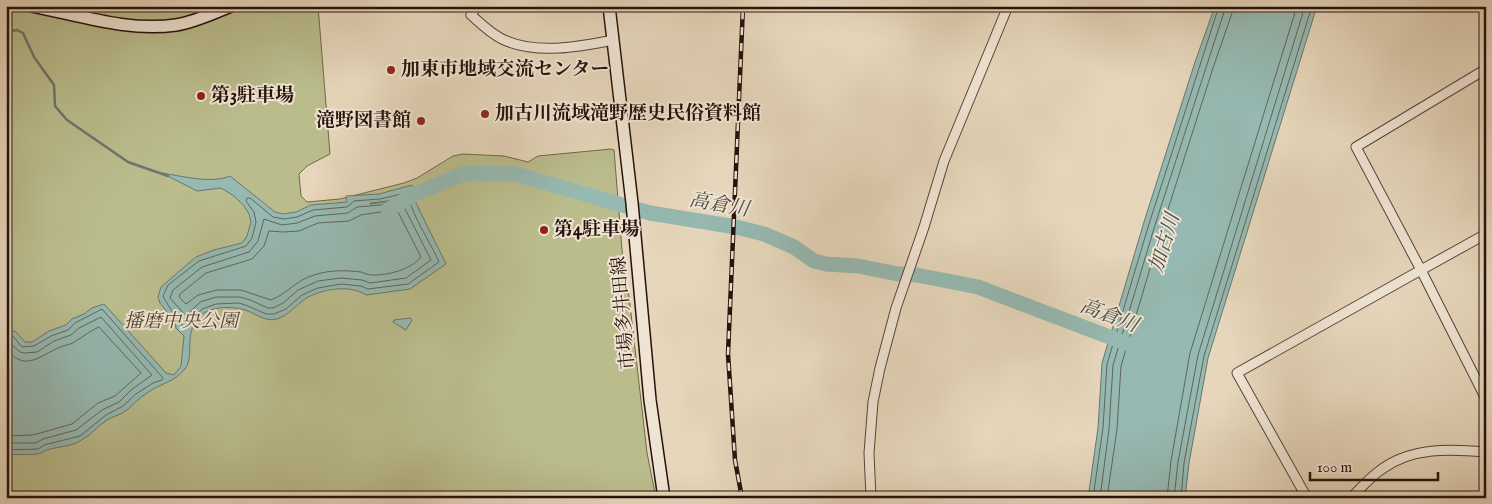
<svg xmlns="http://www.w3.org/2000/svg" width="1492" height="504" font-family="'IM FELL English','Noto Serif JP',serif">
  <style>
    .green { fill: #babc8c; stroke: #70674b }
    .water { fill: #96b9b1; stroke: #69766e }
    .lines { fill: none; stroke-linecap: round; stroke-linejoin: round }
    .shore { stroke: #5e665e; stroke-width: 1 }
    .stream { stroke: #69766e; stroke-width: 2.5 }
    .river { stroke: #96b9b1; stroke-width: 15 }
    .minor-casing { stroke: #564336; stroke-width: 11 }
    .secondary-casing { stroke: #26120a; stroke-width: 14 }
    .minor { stroke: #efe4d3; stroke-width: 9 }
    .secondary { stroke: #efe4d3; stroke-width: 11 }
    .rail-casing { stroke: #26120a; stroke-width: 4.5 }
    .rail { stroke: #efe4d3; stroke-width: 2.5; stroke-dasharray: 8; stroke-linecap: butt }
    .poi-dot { fill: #8f2418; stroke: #efe4d3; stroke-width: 2 }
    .labels { text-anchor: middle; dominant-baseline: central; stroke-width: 4; stroke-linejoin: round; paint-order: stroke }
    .poi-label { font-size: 19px; font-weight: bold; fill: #26120a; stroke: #efe4d3; text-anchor: start }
    .street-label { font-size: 19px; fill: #26120a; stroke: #efe4d3 }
    .park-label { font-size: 19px; font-style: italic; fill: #524531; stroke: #efe4d3 }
    .water-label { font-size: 20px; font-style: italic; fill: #4d4c44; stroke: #efe4d3 }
  </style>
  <rect width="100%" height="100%" fill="#e6d6bb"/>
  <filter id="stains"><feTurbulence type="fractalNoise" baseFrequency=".004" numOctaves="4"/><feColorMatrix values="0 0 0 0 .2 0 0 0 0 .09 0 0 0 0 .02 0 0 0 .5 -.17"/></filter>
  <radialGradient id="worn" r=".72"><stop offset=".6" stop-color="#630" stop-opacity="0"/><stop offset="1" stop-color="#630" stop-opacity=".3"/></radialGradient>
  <path class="green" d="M6 6H318L330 154 307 166 299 174 301 196 307 202 340 199 404 183 417 178 453 156 463 154 504 156 528 162 538 156 611 149 614 150 624 274 629 296 647 453 656 498H6Z"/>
  <path class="water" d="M1215 6H1317L1208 358 1189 463 1185 498H1088L1098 428 1102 363 1144 222 1195 62Z
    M162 173C181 176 212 184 230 176L275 212 283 214 296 212 311 205 347 202 346 196 379 194 412 185 417 196 413 198 370 203V204L414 199 446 264 410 289 366 295C350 284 321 289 305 299 295 306 289 315 277 319 266 322 258 315 248 311 236 306 215 306 204 313 181 330 196 354 185 369 173 383 161 383 147 393 139 398 134 404 127 410 121 415 113 416 107 420 98 426 92 434 83 439 73 447 59 446 47 450 43 451 41 454 37 454 27 455 16 454 6 455V328L16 332 25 342H32L49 331 66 325 72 319 84 314 92 308 104 304 166 373 174 375 181 366 184 336 176 328 175 322 160 303 158 297 161 287 196 257 214 250 242 243 247 236 251 222 249 214 244 206 234 196 221 188 197 191Z
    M410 318 412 320 406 330 393 322 394 320Z"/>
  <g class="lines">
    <path class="shore" d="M407 193 409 194C407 207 433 247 439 262L408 284 368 289 361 286 341 284 318 288 302 295 286 309 274 314H266L248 306 239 303 216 304 202 309 185 328C182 327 165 301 163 296L168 285 199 261 246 246 252 238 256 222 254 212 246 201 247 198H250L273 217 284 219 297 217 313 210 347 207 354 201 380 199Z
      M401 201 431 260 406 278 370 283 362 280 341 278 318 281 298 290 283 303 273 308H268L250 300 240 297H216L200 302 186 316 170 298 173 290 202 267 249 252 258 241 264 219 282 225 297 223 315 216 348 213 357 207 381 205Z
      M397 210 421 257C412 269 387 276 372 275 368 275 364 273 361 272 345 270 329 270 314 275 296 280 287 294 271 300L241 290H217L198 295 186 304 179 297 180 294 206 273 252 259 264 246 269 231 283 232 299 231 318 223 349 221 361 215Z
      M6 333 13 336 22 347 34 346 51 336 68 330 75 323 102 309 163 378 162 380 153 383 136 394 123 406 106 415 80 436 44 445 38 449 6 450
      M6 340 20 352 25 353 37 352 54 341 71 335 79 328 101 317 152 375 131 390 119 402 102 410 76 430 43 439 36 443H6
      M6 349C25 372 38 357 58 348 64 345 71 345 76 341 84 336 90 331 99 327L141 373 115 396 98 403 72 424 33 435 6 436
      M1093 498 1103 428 1107 364 1149 224 1219 6
      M1100 498 1109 429 1113 365 1155 225 1226 6
      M1107 498 1117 429 1121 366 1162 228 1213 68 1232 13 1233 6
      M1167 498 1171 461 1190 353 1297 6
      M1174 498 1178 462 1198 355 1305 6
      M1181 498 1184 463 1204 356 1312 6"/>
    <path class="stream" d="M6 32 17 30 23 33 34 57 54 85 55 106 67 120 128 162 168 176"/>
    <path class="river" d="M388 210 415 194 466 173 515 174 650 213 736 227 764 234 794 247 814 261 826 264 858 266 898 274 917 275 978 287 1128 344"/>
    <g class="minor-casing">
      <path id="minor" d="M477 6 471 15C480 23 490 33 502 39 535 55 579 47 613 40
        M1486 69 1356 147 1421 270 1486 234
        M871 498 869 453 873 402 880 368 896 308 924 227 944 161 1008 6
        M1307 498 1237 373 1421 270 1486 399
        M1351 498C1361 488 1370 477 1382 469 1412 447 1450 449 1486 452"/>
    </g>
    <g class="secondary-casing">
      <path id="secondary" d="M32 6C79 15 128 32 176 25 195 22 214 13 231 6
        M609 6 632 203 650 400 664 498"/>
    </g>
    <use href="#minor" class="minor"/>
    <use href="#secondary" class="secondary"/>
    <g class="rail-casing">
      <path id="rail" d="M742 498 735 460 728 354 743 6"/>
    </g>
    <use href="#rail" class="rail"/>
  </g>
  <g class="poi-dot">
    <circle cx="391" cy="70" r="5"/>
    <circle cx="201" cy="96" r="5"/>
    <circle cx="485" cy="114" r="5"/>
    <circle cx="421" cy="121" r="5"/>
    <circle cx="544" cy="230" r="5"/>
  </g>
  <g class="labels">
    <g class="poi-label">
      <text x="401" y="70">加東市地域交流センター</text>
      <text x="211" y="96">第3駐車場</text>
      <text x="495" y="114">加古川流域滝野歴史民俗資料館</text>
      <text x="411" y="121" text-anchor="end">滝野図書館</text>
      <text x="554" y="230">第4駐車場</text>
    </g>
    <g class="street-label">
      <text transform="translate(624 313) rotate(-95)">市場多井田線</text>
    </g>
    <g class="park-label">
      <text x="181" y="322">播磨中央公園</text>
    </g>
    <g class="water-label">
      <text transform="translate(719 205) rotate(10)">高倉川</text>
      <text transform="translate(1165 243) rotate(-73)">加古川</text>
      <text transform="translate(1109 316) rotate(21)">高倉川</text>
    </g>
  </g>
  <rect width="1492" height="504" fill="none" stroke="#e6d6bb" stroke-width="25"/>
  <rect x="8" y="8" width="1477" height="489" fill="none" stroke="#26120a" stroke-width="2.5"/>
  <rect x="12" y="12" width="1467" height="479" fill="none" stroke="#26120a"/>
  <path d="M1310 472v8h128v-8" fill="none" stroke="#26120a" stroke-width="2.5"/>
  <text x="1317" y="472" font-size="15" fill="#26120a" stroke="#efe4d3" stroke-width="4" paint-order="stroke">100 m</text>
  <rect width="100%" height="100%" filter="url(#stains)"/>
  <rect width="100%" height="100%" fill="url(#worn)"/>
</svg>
